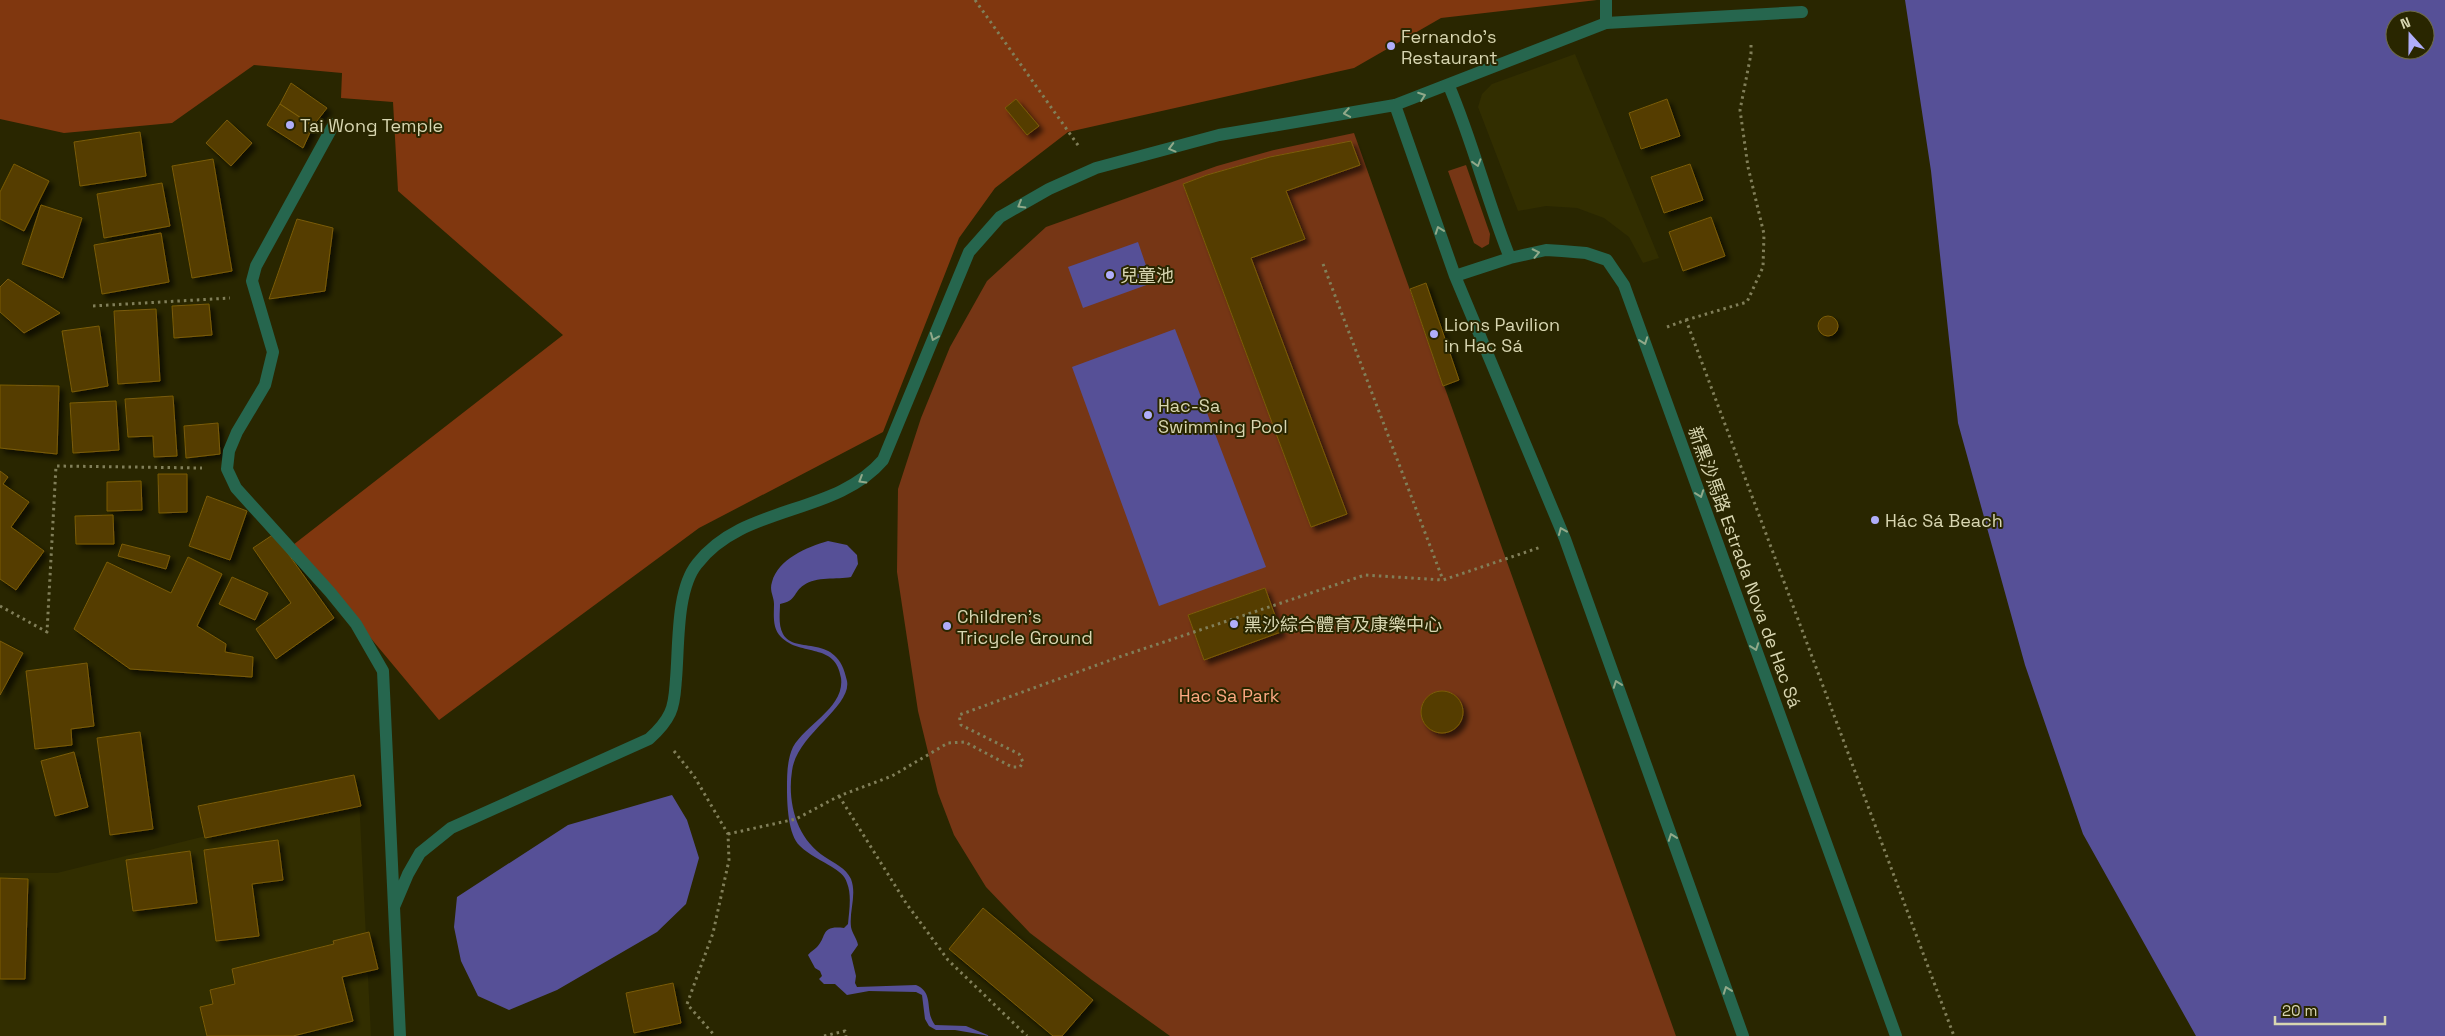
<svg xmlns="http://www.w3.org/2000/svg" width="2445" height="1036" font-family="'Space Grotesk','Noto Sans SC',sans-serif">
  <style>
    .built { fill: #322e00 }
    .green { fill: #763615 }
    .forest { fill: #80370f }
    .water { fill: #565097; fill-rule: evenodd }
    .building { fill: #553e00; stroke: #7a5b09; filter: url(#shadow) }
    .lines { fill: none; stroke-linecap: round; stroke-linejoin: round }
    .path { stroke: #817f59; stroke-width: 3; stroke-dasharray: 2.5 4; stroke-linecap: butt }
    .lane { stroke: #26664e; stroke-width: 12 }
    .street { stroke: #26664e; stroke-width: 12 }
    .oneway { stroke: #91a989 }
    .poi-dot { fill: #b0aefa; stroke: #292600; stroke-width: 2 }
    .labels { text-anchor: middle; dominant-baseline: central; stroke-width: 4; stroke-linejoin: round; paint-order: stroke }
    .poi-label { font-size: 18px; fill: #d8d6b1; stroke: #292600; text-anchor: start }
    .street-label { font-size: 18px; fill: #d8d6b1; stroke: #292600 }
    .park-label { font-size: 18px; fill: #fda881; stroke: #292600 }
  </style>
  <defs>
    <filter id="shadow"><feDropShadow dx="4.5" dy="4.5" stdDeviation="2.5" flood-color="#0009"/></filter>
  </defs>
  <rect width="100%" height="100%" fill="#292600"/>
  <path class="built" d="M1575 54 1659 258 1643 263 1629 237 1604 218 1577 208 1546 206 1518 211 1478 107 1482 94 1492 84Z
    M359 798 371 1036H0V873H57Z"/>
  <path class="green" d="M1354 133 1676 1036H1170L1092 980 1030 933 986 887 954 835 938 793 918 711 897 572 898 489 921 418 950 347 987 281 1046 227 1217 166 1274 150Z
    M1466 165 1490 234 1489 244 1482 248 1474 243 1448 171Z"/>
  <path class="forest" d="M0 0H1597L1441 18 1354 68 1068 132 995 188 959 238 883 432 699 528 439 720 293 545 563 335 398 191 393 102 341 98 342 73 254 65 172 123 64 133 0 119Z"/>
  <path class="water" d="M1905 0H2445V1036H2196L2083 834 2025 665 1958 423 1931 171ZM2395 20H2425V50H2395Z
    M1138 242 1152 283 1083 308 1068 267Z
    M1175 329 1266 567 1159 606 1072 367Z
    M828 541 847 545 857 555 858 564 851 577C837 580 816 576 804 585 793 592 797 601 780 604 780 613 778 625 783 634 795 656 838 631 847 681 852 707 796 735 792 771 787 803 797 839 825 857 834 863 846 868 851 879 857 895 849 911 851 927 852 933 857 939 858 945L851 955 856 976 855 983 857 987 916 985C935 993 924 1011 935 1025L966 1026 990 1036 955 1030H936L929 1026 925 1019 922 995 916 992 869 991 847 995 835 984H824L819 979 822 976 820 971 815 968 808 955C811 951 814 950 817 947 827 937 820 925 844 928L848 924C849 912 852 895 847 883 845 875 838 871 832 867 821 860 809 855 800 846 788 835 787 804 787 788 787 775 787 760 793 747 806 724 845 707 841 678 836 642 801 657 781 637 772 628 774 615 774 604 774 596 769 591 772 582 778 559 807 547 828 541Z
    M672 795 687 820 699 858 686 904 657 932 557 990 509 1010 478 996 461 961 454 927 457 897 568 825Z"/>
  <path class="building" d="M291 83 327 108 313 126 280 104Z
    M1016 99 1039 126 1027 135 1005 108Z
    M1667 99 1680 136 1641 149 1629 113Z
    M280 104 313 126 303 148 267 125Z
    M227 120 252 143 231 166 206 143Z
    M140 132 146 176 80 186 74 142Z
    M1351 141 1360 165 1286 191 1305 239 1251 258 1347 514 1311 527 1183 184 1207 175 1270 157Z
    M213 159 232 271 192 278 172 166Z
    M14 164 49 181 24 231 0 219V192Z
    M1690 164 1703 200 1664 213 1651 177Z
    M162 183 170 226 104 238 97 194Z
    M41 205 82 218 63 278 22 264Z
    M1711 217 1725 256 1683 271 1669 232Z
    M297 219 333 228 325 291 269 299Z
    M161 233 169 282 102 294 94 245Z
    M8 279 60 313 24 333 0 312V287Z
    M1426 283 1459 380 1443 386 1410 289Z
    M209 304 212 335 174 338 172 306Z
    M156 309 160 381 118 384 114 311Z
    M1818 326a10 10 0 1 1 20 0a10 10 0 1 1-20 0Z
    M99 326 108 386 72 392 62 331Z
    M0 385 59 386 57 454 0 448Z
    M173 396 177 456 154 457 153 436 128 437 125 399Z
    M116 401 119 450 73 453 70 403Z
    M218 423 220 454 186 458 184 426Z
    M0 471 8 477 3 484 29 502 11 527 44 551 16 590 0 579Z
    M158 474H187V512L159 513Z
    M141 481 142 510 107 511V482Z
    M207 496 247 511 230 560 189 546Z
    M113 515 114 544H76L75 516Z
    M274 534 334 618 276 659 256 629 291 603 253 548Z
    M122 544 170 556 166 569 118 556Z
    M188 557 222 574 197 626 226 644 225 652 253 657 252 677 130 669 74 629 107 562 171 593Z
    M232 577 268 593 255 620 219 604Z
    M1265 588 1281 632 1204 660 1188 615Z
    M0 641 23 653 0 695Z
    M87 663 94 726 71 729 72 745 35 749 26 671Z
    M1421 712a21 21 0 1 1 42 0a21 21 0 1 1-42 0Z
    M140 732 153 829 110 835 97 738Z
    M74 752 88 807 55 816 41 761Z
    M354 775 361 806 205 838 198 806Z
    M278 840 283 880 252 884 259 936 216 941 204 850Z
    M190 851 197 903 133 911 126 860Z
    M0 878 28 879 25 979H0Z
    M983 908 1093 1000 1062 1036H1053L949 949Z
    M369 932 378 969 342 977 353 1021 293 1036H207L200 1007 213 1004 210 990 235 984 232 969 334 944 333 941Z
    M673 983 681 1023 634 1033 626 993Z"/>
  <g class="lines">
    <path class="path" d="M975 0 1080 148
      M1323 264 1443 580
      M93 306 230 298
      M1686 320 1747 302 1763 267 1764 234 1748 167 1740 110 1751 54V41
      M1667 327 1686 320 1954 1036
      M0 606 47 632 56 466 202 468
      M674 751 694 776 728 834 729 860 713 933 687 1004 715 1036
      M839 796 906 903 948 960 1027 1036
      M728 834 796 819 839 796 892 776 948 743 965 742 1012 767H1020L1023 762 1019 754 961 725 959 715 1122 656 1365 575 1443 580 1541 547
      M824 1036 845 1031 846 1036"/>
    <path class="lane" d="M1606 23 1802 12"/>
    <path class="street" d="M1449 86C1473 142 1487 201 1510 258
      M1395 105 1455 276 1565 539 1743 1036
      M334 124 256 266 252 281 273 352 265 385 237 432 229 451 227 469 236 488 330 592 356 624 383 671 400 1036
      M1455 276 1510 258 1546 250 1562 251 1586 253 1607 260 1624 285 1896 1036
      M394 907 408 874 420 853 451 828 649 739C658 731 665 724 670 713 675 703 675 690 676 679 679 646 676 590 697 564 743 504 835 516 883 460L969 252 1000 217 1049 189 1096 168 1219 135 1395 105 1606 23V0"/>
  </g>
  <defs><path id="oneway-chevron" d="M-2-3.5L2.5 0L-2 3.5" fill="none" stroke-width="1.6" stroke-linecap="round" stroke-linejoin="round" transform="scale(1.25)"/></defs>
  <g class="oneway">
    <use href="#oneway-chevron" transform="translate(1422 96) rotate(-20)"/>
    <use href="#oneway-chevron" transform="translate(1347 113) rotate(170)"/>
    <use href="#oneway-chevron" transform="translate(1172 148) rotate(165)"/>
    <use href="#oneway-chevron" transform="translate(1477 163) rotate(73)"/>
    <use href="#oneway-chevron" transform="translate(1021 205) rotate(150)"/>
    <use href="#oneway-chevron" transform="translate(1439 230) rotate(-110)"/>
    <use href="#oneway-chevron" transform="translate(1536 253) rotate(-12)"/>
    <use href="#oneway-chevron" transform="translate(934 337) rotate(112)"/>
    <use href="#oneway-chevron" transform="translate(1644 341) rotate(70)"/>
    <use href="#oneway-chevron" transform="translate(862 480) rotate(149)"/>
    <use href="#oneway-chevron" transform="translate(1700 494) rotate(70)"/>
    <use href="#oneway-chevron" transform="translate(1562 531) rotate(-113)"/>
    <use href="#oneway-chevron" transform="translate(1755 647) rotate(70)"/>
    <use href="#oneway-chevron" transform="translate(1617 684) rotate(-110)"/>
    <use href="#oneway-chevron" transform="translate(1672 837) rotate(-110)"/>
    <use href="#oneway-chevron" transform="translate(1727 990) rotate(-110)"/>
  </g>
  <g class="poi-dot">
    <circle cx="1391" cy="46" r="5"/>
    <circle cx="290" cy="125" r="5"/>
    <circle cx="1110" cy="275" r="5"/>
    <circle cx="1434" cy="334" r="5"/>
    <circle cx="1148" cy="415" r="5"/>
    <circle cx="1875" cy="520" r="5"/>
    <circle cx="1234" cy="624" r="5"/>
    <circle cx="947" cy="626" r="5"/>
  </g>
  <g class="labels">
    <g class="poi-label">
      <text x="1401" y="36">Fernando's<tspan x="1401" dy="21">Restaurant</tspan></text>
      <text x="300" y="125">Tai Wong Temple</text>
      <text x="1120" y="275">兒童池</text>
      <text x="1444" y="324">Lions Pavilion<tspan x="1444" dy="21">in Hac Sá</tspan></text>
      <text x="1158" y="405">Hac-Sa<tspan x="1158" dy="21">Swimming Pool</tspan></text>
      <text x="1885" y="520">Hác Sá Beach</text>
      <text x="957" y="616">Children's<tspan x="957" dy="21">Tricycle Ground</tspan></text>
      <text x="1244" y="624">黑沙綜合體育及康樂中心</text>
    </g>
    <g class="street-label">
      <text transform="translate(1745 567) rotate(70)">新黑沙馬路 Estrada Nova de Hac Sá</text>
    </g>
    <g class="park-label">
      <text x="1229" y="695">Hac Sa Park</text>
    </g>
  </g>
  <g transform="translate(2410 35) rotate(339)"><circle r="24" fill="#292600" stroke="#6f6c47"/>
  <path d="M0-4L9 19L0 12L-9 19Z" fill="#b0aefa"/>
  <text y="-8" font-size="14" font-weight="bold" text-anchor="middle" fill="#d8d6b1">N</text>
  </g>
  <path d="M2275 1016v8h110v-8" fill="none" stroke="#d8d6b1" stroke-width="2.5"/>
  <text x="2282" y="1016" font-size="15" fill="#d8d6b1" stroke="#292600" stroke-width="4" paint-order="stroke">20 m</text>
</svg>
